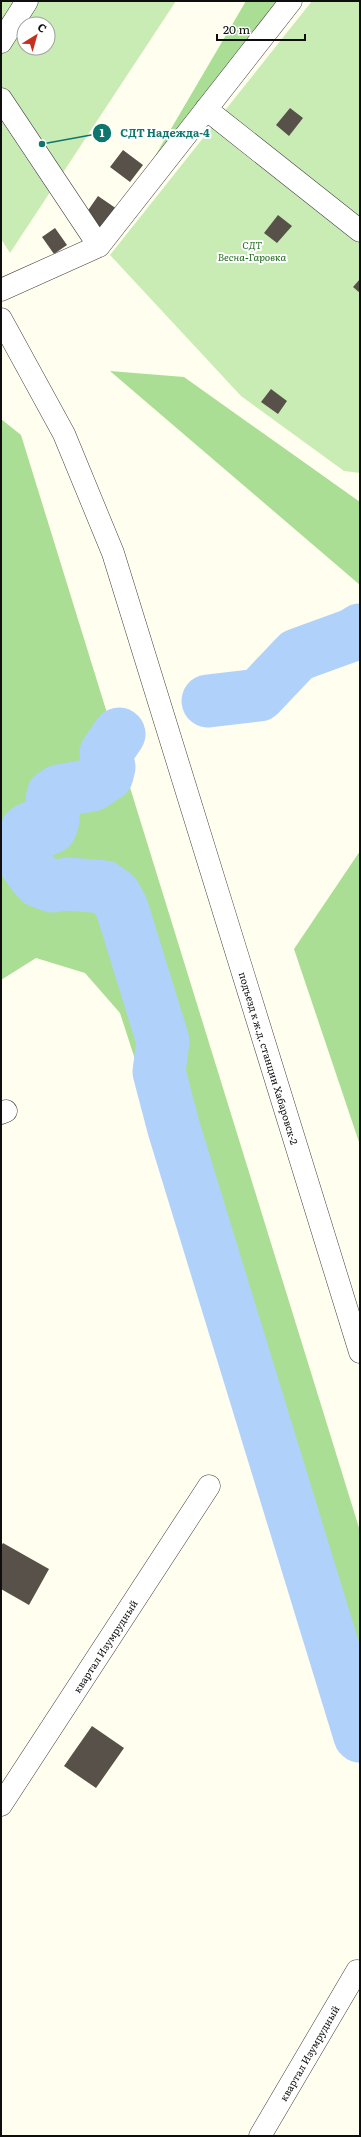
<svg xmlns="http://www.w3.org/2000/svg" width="361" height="2137" font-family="Literata,serif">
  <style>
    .green { fill: #c9ecb5; fill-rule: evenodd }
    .forest { fill: #a9de94 }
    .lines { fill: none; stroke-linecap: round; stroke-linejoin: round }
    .river { stroke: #b0d2fa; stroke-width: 53 }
    .building { fill: #575149 }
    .minor-casing { stroke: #414141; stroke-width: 23 }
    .minor { stroke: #fff; stroke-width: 22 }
    .labels { text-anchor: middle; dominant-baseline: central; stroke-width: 4; stroke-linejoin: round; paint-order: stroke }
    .park-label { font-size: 10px; font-style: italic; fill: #1d6a19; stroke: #fff }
    .street-label { font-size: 10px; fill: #0e0e0e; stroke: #fff }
    .leader { fill: none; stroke: #0f766e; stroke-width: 1.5 }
    .callout-dot { fill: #0f766e; stroke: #fff; stroke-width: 1.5 }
    .mark-label { font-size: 12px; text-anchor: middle; font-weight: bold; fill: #fff }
    .callout-label { font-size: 11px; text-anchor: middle; font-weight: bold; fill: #0f766e; stroke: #fff; stroke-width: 4; stroke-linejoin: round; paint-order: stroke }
  </style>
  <rect width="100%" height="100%" fill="#fffeef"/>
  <path class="green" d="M1 1H176L10 253 1 239ZM24 24H48V48H24Z
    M312 1H360V473L344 471 241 396 110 255Z"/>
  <path class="forest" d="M246 1H278L148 168Z
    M110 371 184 377 360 502V585Z
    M1 419 21 435 360 1531V1755L120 1013 85 973 36 958 1 980Z
    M360 851V1145L294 949Z"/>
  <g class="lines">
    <path class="river" d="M208 701 259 695 297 655 352 635 360 630
      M119 734 106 753 109 767 107 775 92 785 59 791 53 795C50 807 57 817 50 828L45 830 31 828 26 831 18 851 30 870 39 881 53 886 69 884 104 887 115 895 122 908 163 1041 159 1072 174 1129 360 1736"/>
  </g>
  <path class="building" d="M290 108 303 118 289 136 276 125Z
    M123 150 143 165 130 182 110 167Z
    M98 196 117 209 101 232 82 219Z
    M278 215 292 226 277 243 264 233Z
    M55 228 67 245 54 254 42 237Z
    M360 279V293L353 287Z
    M271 389 287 401 278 414 261 402Z
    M3 1543 49 1569 29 1605 1 1589V1546Z
    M92 1726 124 1748 96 1788 64 1766Z"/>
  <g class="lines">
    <g class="minor-casing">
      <path id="minor" d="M1 42 27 1
        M1 99 99 246
        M206 109 360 231
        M1 290 99 246 291 1
        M1 319 64 434 113 553 360 1352
        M1 1113 6 1111
        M1 1805 209 1486
        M260 2136 357 1971"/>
    </g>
    <use href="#minor" class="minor"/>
  </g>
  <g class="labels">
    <g class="park-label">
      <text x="252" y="244">СДТ<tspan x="252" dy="12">Весна-Гаровка</tspan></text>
    </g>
    <g class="street-label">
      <text transform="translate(269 1058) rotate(73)">подъезд к ж.д. станции Хабаровск-2</text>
      <text transform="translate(105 1646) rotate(-57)">квартал Изумрудный</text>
      <text transform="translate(309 2053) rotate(-60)">квартал Изумрудный</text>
    </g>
  </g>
  <path class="leader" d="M42 144L102 133"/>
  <g class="callout-dot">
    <circle cx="42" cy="144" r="4"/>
    <circle cx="102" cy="133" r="10"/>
  </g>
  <g class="mark-label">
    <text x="102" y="137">1</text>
  </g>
  <g class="callout-label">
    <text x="165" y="137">СДТ Надежда-4</text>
  </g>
  <rect width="361" height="2137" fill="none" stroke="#0e0e0e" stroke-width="4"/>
  <g transform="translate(36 36) rotate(37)"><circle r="19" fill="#ffffff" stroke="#9f9f9f"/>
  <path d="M0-3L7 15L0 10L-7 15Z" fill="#c7301c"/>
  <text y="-6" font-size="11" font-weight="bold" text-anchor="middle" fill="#0e0e0e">С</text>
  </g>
  <path d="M217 34v6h88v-6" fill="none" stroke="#0e0e0e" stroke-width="2"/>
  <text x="223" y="34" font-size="12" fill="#0e0e0e" stroke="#ffffff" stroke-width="3" paint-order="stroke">20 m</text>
</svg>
